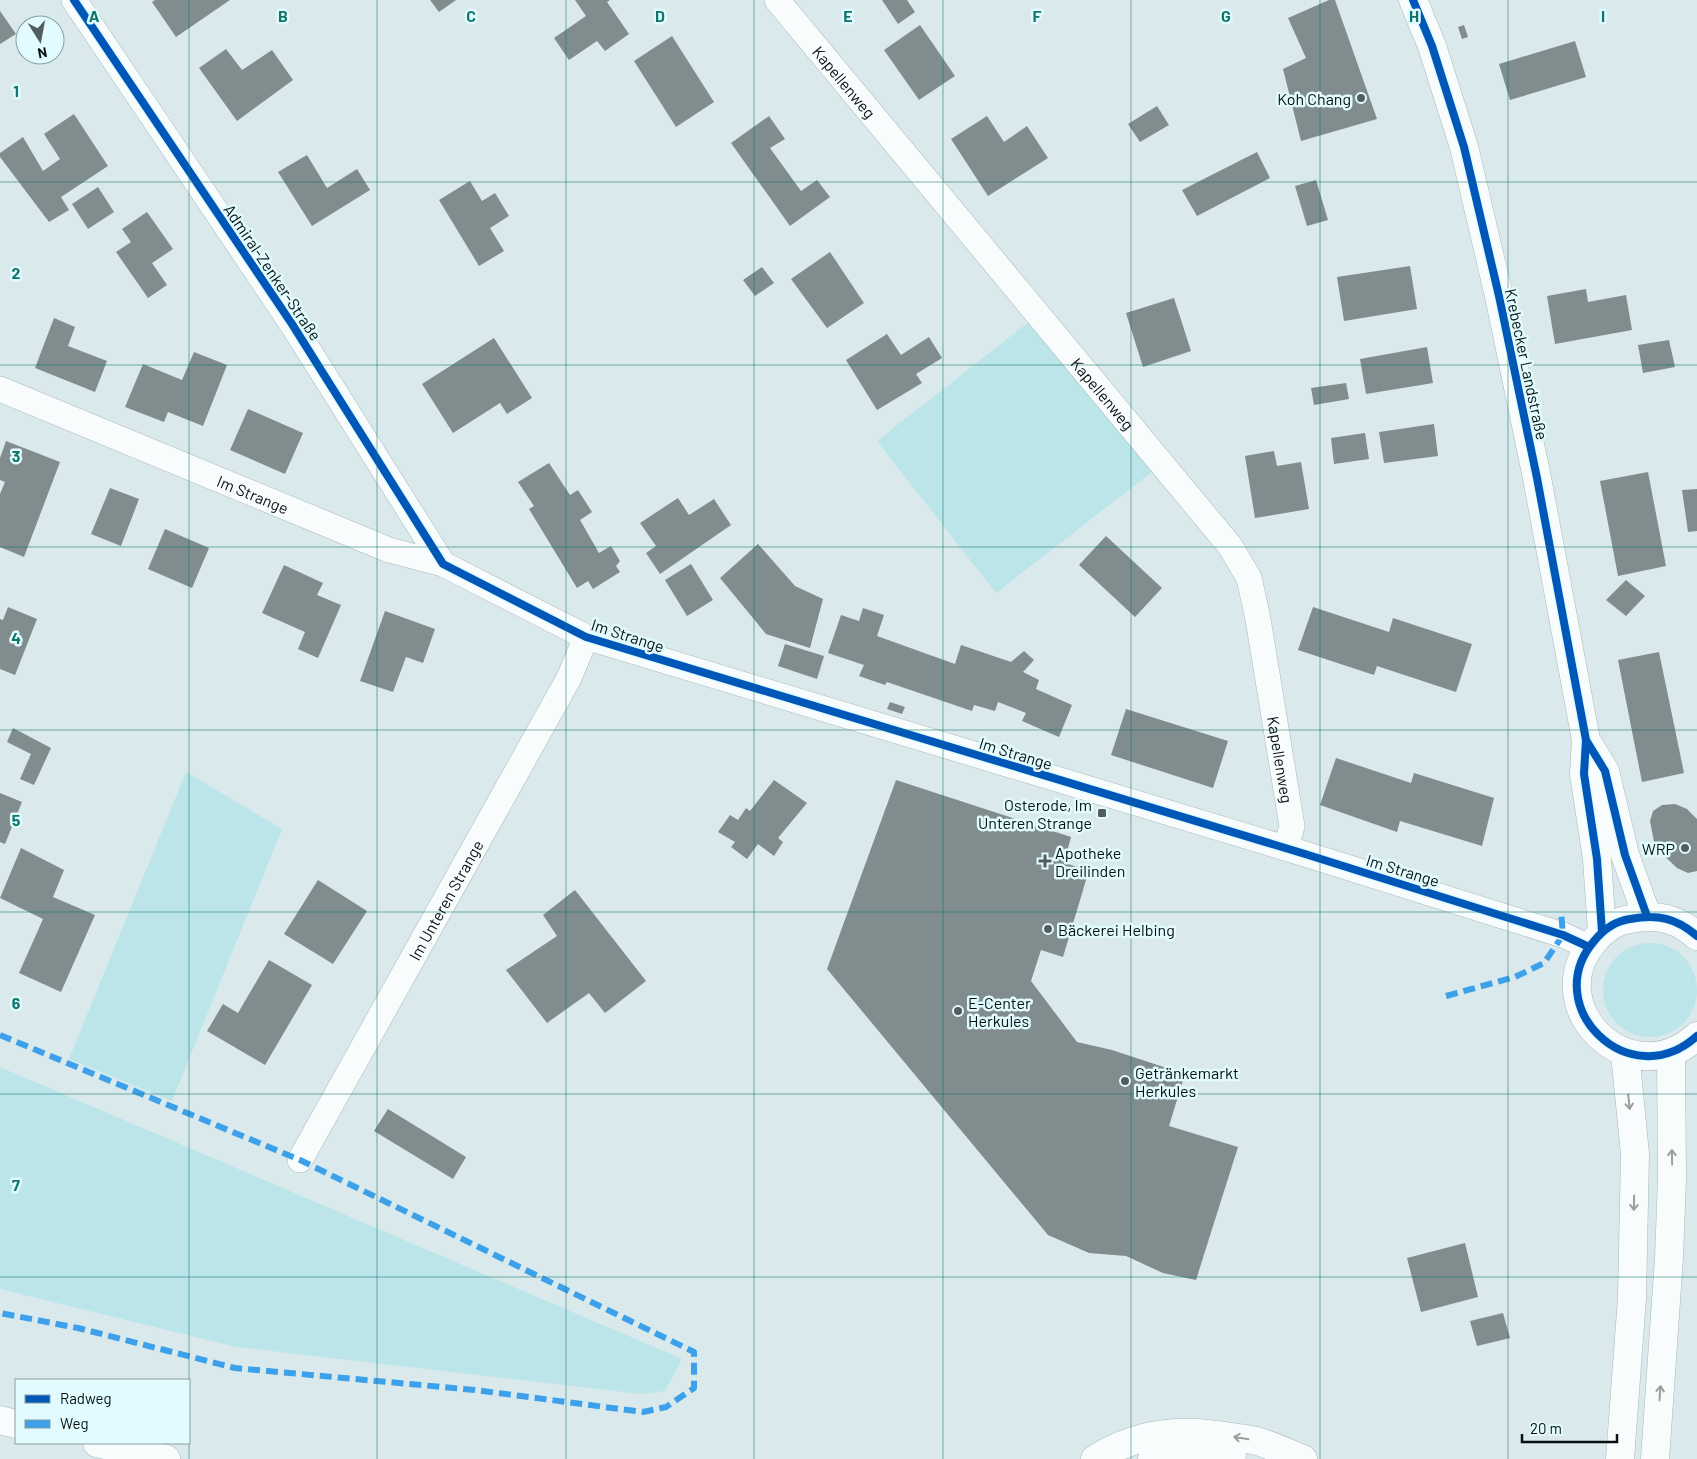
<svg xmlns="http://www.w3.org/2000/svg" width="1697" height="1459" font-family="Barlow,sans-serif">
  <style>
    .green { fill: #bce5ea }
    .building { fill: #818c8e }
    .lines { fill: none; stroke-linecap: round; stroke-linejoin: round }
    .street-casing { stroke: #acb8b9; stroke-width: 26 }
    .secondary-casing { stroke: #acb8b9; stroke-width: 29 }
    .highway-casing { stroke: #acb8b9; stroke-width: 29 }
    .street { stroke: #f9fcfc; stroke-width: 25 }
    .secondary { stroke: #f9fcfc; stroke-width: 28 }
    .highway { stroke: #f9fcfc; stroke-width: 28 }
    .quiet { stroke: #3ca1ea; stroke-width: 6; stroke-dasharray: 12 6; stroke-linecap: butt }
    .cycleway-casing { stroke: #e1fbff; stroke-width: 11 }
    .cycleway { stroke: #0057b8; stroke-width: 8 }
    .oneway { stroke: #999e9e }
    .grid { fill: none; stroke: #0f766e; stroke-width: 1; stroke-opacity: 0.55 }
    .poi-dot { fill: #525d5e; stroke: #e1fbff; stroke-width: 2 }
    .labels { text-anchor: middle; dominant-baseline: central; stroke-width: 5; stroke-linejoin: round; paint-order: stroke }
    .street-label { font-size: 16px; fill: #081112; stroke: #e1fbff }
    .poi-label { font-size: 16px; fill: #081112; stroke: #e1fbff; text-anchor: start }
    .grid-label { font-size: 16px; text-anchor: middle; font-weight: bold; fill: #0f766e; stroke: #e1fbff; stroke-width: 5; stroke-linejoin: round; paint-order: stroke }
  </style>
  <rect width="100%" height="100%" fill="#dae9eb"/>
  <path class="green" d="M1034 318 1153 471 996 593 877 441Z
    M186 772 282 829 172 1101 69 1059Z
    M1603 990a47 47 0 1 1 94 0a47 47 0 1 1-94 0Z
    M0 1067 682 1359 665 1391 641 1394 236 1347 0 1289Z"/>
  <path class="building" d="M155 0H230L176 37 152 2Z
    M430 0H456L439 12Z
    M575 0H610L607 2 629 34 605 51 597 41 569 60 554 38 586 16Z
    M882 0H907L915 12 898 24Z
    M1329 0H1335L1377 119 1301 141 1283 69 1306 58 1288 18Z
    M0 11 16 34 0 44Z
    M920 25 955 76 919 100 884 50Z
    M1464 25 1468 37 1462 39 1458 27Z
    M672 36 714 102 676 127 634 61Z
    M1575 41 1586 77 1510 100 1499 64Z
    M226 49 242 70 272 50 293 80 237 121 199 68Z
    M1157 106 1169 125 1140 142 1128 124Z
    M74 114 108 166 61 197 69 210 49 222 0 157V153L23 137 43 171 60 159 44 134Z
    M769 116 785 139 770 148 801 191 817 180 830 197 790 226 731 143Z
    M987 116 1004 142 1027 126 1048 158 988 196 951 139Z
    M1257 152 1270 178 1197 216 1182 190Z
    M307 155 327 188 357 169 370 190 312 226 278 172Z
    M1316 180 1328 220 1307 226 1295 186Z
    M470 181 482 201 495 193 509 216 490 228 504 251 479 266 439 200Z
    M98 187 114 212 88 229 72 204Z
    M147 212 173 249 152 263 167 285 148 298 116 252 131 242 122 229Z
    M830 252 864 303 827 328 791 279Z
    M1410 266 1417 309 1344 321 1337 277Z
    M762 267 774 283 755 296 743 280Z
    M1586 289 1588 302 1626 295 1632 330 1555 344 1547 296Z
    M1174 298 1191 351 1143 367 1126 313Z
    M54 318 75 327 68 346 107 361 95 392 35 368Z
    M887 334 901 355 929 337 942 358 916 374 922 383 877 410 846 360Z
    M494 338 532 398 507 414 500 403 453 433 422 384Z
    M1669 340 1675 367 1643 373 1638 345Z
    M1427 347 1433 383 1366 394 1360 359Z
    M194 352 227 365 203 426 168 412 164 422 125 407 143 364 182 380Z
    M1346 383 1349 399 1314 405 1311 388Z
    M248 409 303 433 285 474 230 450Z
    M1434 424 1438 456 1384 463 1379 432Z
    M1365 433 1369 459 1334 464 1331 438Z
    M6 441 60 462 24 557 0 547V494L5 482 0 480V458Z
    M1274 451 1277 466 1301 462 1309 509 1255 518 1245 456Z
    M549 463 570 495 578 490 592 512 580 520 599 553 611 546 620 561 616 566 620 572 593 589 588 581 577 588 529 509 534 506 518 482Z
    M1648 472 1666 566 1618 576 1600 481Z
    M110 488 139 499 121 546 91 534Z
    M1697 489V531L1688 532 1682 490Z
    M678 498 689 515 714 499 731 525 660 574 646 553 656 546 640 523Z
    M165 529 209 548 192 588 148 569Z
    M1106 536 1162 588 1135 617 1079 565Z
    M758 544 795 586 823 599 810 648 766 634 720 578Z
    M691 564 713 600 687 616 665 580Z
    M284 565 323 583 317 595 341 605 318 658 298 649 305 632 262 613Z
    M1626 580 1645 596 1626 616 1606 600Z
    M8 607 37 619 15 675 0 669V619L3 620Z
    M1313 607 1389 632 1393 618 1472 644 1456 692 1377 666 1374 675 1298 650Z
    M863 608 884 615 877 636 955 664 961 645 1011 662 1024 651 1034 660 1023 672 1039 680 1036 689 1072 705 1059 737 1022 721 1026 713 998 702 995 711 974 705 972 711 887 682 885 685 859 676 864 665 828 653 841 615 859 621Z
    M385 611 435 629 423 663 406 657 393 692 360 681Z
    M785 644 824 656 817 679 778 666Z
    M1659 652 1684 773 1642 782 1618 660Z
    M890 702 905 707 902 714 887 709Z
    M1126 709 1228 741 1213 788 1111 755Z
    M13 728 51 748 34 785 20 779 31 754 7 742Z
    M1336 758 1411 783 1414 773 1494 798 1482 846 1400 821 1397 832 1320 805Z
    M774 780 807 803 778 838 783 842 774 856 758 844 747 859 731 847 735 842 718 832 730 815 738 820 746 808 750 811Z
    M896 780 1071 837 1064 863 1089 870 1063 957 1041 950 1031 981 1077 1042 1112 1050 1185 1074 1169 1126 1238 1147 1196 1280 1163 1273 1126 1256 1089 1253 1048 1235 827 969Z
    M0 793 22 802 5 844 0 842Z
    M1675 804 1687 809 1697 819V871L1688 873 1677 868 1655 847 1650 821 1653 811 1662 805Z
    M21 848 64 870 53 897 95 915 61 992 19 973 43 919 0 898Z
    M318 880 367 911 333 964 284 934Z
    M575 890 646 981 605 1013 589 993 547 1023 506 970 557 936 543 915Z
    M269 960 312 985 265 1065 207 1031 223 1004 238 1013Z
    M388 1109 466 1157 453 1179 374 1131Z
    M1465 1243 1478 1297 1421 1312 1407 1258Z
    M1503 1313 1510 1338 1477 1346 1470 1321Z"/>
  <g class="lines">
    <g class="street-casing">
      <g id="street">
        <path d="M74 0 292 324 443 564"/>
        <path id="s1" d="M777 0 1230 546 1249 578 1258 619 1292 826 1286 848"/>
        <path id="s2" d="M0 389 389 550 443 564 586 637 1305 854 1563 935 1589 947"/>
        <path id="s3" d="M300 1160 569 678 586 637"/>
      </g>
    </g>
    <g class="secondary-casing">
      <path id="secondary" d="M1413 0 1432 46 1464 147 1499 296 1537 478 1586 740 1584 774 1597 859 1602 932
        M1586 740 1605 771 1625 855 1647 916
        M1697 936C1676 918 1658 914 1630 919 1617 921 1604 929 1595 940 1537 1006 1630 1097 1697 1036
        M1620 1459 1632 1298 1635 1154 1625 1053
        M1655 1459 1669 1258 1672 1179 1671 1053"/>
    </g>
    <g class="highway-casing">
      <path id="highway" d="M0 1420 16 1424
        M97 1443 166 1459
        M1095 1459C1138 1432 1181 1428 1231 1437 1239 1438 1248 1439 1257 1441 1273 1446 1288 1453 1303 1459
        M1152 1459C1183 1451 1200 1449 1232 1455"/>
    </g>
    <use href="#street" class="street"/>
    <use href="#secondary" class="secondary"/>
    <use href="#highway" class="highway"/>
    <path class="quiet" d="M1446 996 1515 977 1544 963 1563 935 1561 911
      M0 1035 300 1160 694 1352V1388L666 1407 643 1412 475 1390 235 1368 78 1328 0 1313"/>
    <g class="cycleway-casing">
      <path id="cycleway" d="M74 0 292 324 443 564 586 637 1305 854 1563 935 1589 947
        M1413 0 1432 46 1464 147 1499 296 1537 478 1586 740 1584 774 1597 859 1602 932
        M1586 740 1605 771 1625 855 1647 916
        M1697 936C1676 918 1658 914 1630 919 1617 921 1604 929 1595 940 1537 1006 1630 1097 1697 1036"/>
    </g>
    <use href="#cycleway" class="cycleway"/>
  </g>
  <defs><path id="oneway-shaft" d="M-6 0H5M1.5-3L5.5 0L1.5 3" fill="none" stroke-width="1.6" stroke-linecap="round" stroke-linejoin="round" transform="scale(1.25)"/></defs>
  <g class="oneway">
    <use href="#oneway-shaft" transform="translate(1629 1102) rotate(84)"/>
    <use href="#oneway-shaft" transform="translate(1672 1157) rotate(-91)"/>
    <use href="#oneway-shaft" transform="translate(1634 1203) rotate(91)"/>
    <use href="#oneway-shaft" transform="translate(1660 1393) rotate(-86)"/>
    <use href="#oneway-shaft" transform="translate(1241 1438) rotate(-170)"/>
  </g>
  <path class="grid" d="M189 0V1380M377 0V1459M566 0V1459M754 0V1459M943 0V1459M1131 0V1459M1320 0V1459M1508 0V1459M0 182H1697M0 365H1697M0 547H1697M0 730H1697M0 912H1697M0 1094H1697M0 1277H1697M189 1443V1459"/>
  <g class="poi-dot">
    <circle cx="1361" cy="98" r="5"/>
    <rect x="1097" y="808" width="10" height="10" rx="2.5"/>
    <circle cx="1685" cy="848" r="5"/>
    <path d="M1042.5 853.5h5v5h5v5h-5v5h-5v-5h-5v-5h5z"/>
    <circle cx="1048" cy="929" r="5"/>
    <circle cx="958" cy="1011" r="5"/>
    <circle cx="1125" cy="1081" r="5"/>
  </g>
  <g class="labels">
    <g class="street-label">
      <text stroke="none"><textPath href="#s1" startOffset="106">Kapellenweg</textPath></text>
      <text transform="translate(273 272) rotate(56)">Admiral-Zenker-Straße</text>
      <text transform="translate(1527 364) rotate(78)">Krebecker Landstraße</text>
      <text stroke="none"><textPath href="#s1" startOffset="511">Kapellenweg</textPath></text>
      <text stroke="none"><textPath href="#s2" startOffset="274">Im Strange</textPath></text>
      <text transform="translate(628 635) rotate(18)">Im Strange</text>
      <text transform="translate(1016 753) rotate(17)">Im Strange</text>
      <text stroke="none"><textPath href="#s1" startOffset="931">Kapellenweg</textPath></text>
      <text transform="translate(1403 870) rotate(17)">Im Strange</text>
      <text stroke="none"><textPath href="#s3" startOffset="298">Im Unteren Strange</textPath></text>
    </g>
    <g class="poi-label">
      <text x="1351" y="98" text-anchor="end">Koh Chang</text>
      <text x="1092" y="804" text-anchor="end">Osterode, Im<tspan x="1092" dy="18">Unteren Strange</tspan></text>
      <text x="1675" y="848" text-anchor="end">WRP</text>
      <text x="1055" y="852">Apotheke<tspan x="1055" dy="18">Dreilinden</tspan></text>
      <text x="1058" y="929">Bäckerei Helbing</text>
      <text x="968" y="1002">E-Center<tspan x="968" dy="18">Herkules</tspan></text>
      <text x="1135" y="1072">Getränkemarkt<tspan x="1135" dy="18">Herkules</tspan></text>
    </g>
  </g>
  <g class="grid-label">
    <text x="94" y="22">A</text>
    <text x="283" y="22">B</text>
    <text x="471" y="22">C</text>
    <text x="660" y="22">D</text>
    <text x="848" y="22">E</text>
    <text x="1037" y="22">F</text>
    <text x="1226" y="22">G</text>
    <text x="1414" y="22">H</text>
    <text x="1603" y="22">I</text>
    <text x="16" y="97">1</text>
    <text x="16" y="279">2</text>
    <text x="16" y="462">3</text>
    <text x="16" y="644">4</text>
    <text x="16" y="826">5</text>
    <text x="16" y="1009">6</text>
    <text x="16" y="1191">7</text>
  </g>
  <rect x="15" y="1379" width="175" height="65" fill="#e1fbff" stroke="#8a9da0"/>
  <rect x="25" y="1395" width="25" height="8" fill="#0057b8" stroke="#8a9da0"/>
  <text x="60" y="1404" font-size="15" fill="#081112">Radweg</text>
  <rect x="25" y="1420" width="25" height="8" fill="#3ca1ea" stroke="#8a9da0"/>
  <text x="60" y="1429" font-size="15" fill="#081112">Weg</text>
  <g transform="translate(40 40) rotate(169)"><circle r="24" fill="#e1fbff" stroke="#8a9da0"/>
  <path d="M0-4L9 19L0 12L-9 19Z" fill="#525d5e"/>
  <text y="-8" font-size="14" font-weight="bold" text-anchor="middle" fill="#081112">N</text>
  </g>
  <path d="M1522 1434v8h95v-8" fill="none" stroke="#081112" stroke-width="2.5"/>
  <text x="1530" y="1434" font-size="15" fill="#081112" stroke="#e1fbff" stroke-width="4" paint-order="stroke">20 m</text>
</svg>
